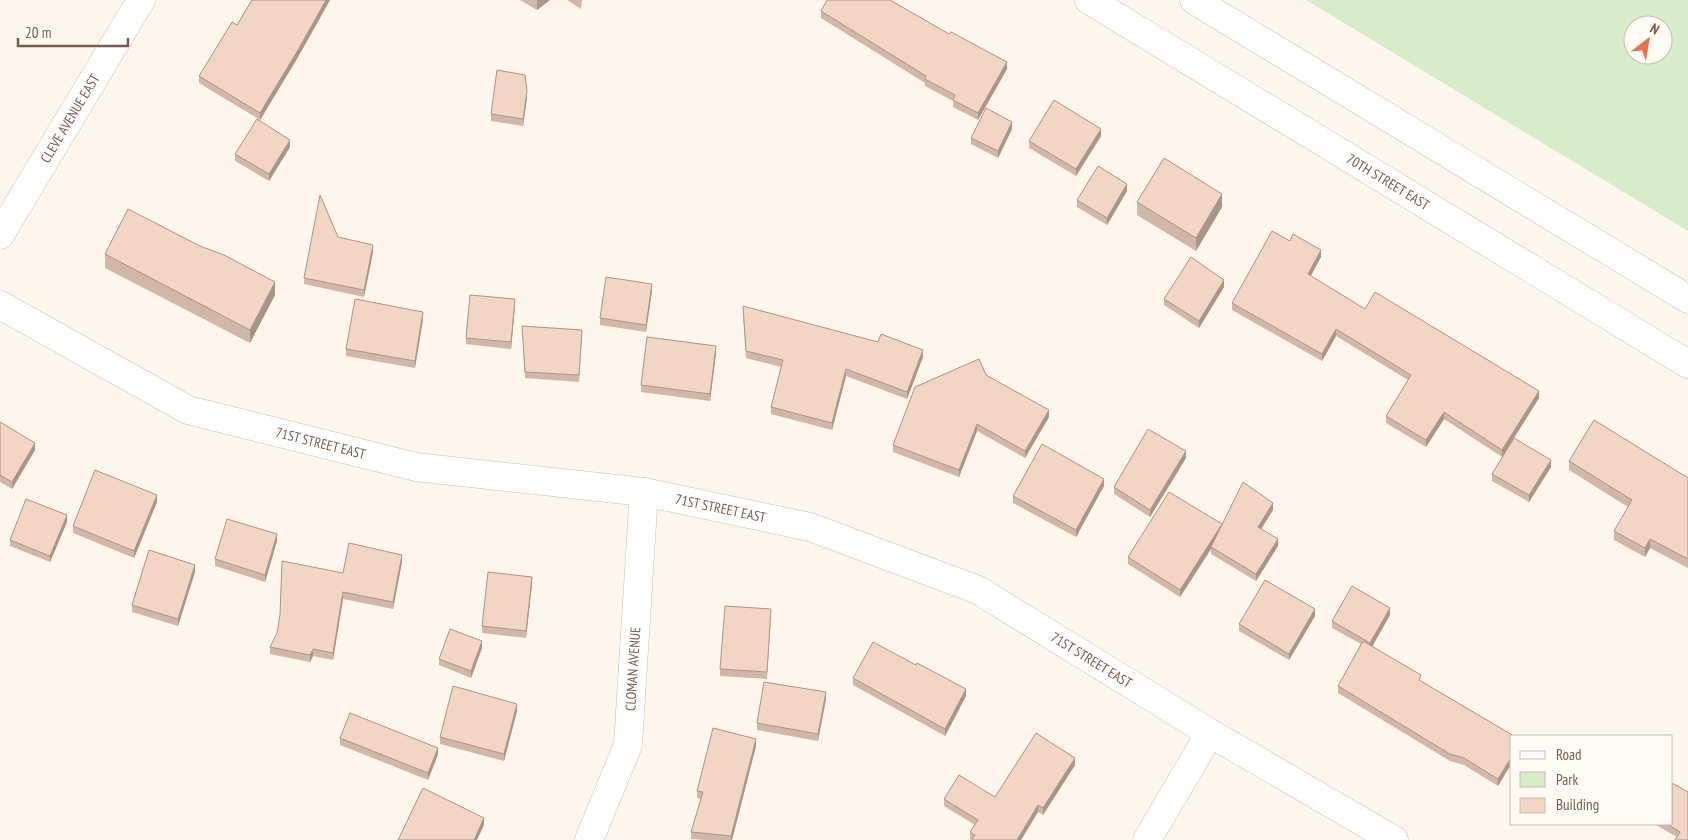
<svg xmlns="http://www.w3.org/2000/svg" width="1688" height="840" font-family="'PT Sans Narrow',sans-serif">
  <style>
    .green { fill: #d8ecc9; fill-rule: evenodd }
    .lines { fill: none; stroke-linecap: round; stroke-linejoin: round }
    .street-casing { stroke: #d1beb0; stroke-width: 29 }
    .secondary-casing { stroke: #d6c0b0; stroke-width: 29 }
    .street { stroke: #fff; stroke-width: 28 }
    .secondary { stroke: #fff; stroke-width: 28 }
    .wall { fill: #d1b7a8 }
    .shaded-wall { fill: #aa9588 }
    .building { fill: #f3d5c3; stroke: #aa9588 }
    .labels { text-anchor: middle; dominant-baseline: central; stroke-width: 4.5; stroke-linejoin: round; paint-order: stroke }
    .street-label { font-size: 14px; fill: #7a5c4d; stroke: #fffaf3 }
  </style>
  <rect width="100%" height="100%" fill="#fdf6ec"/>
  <path class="green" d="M1306 0H1688V231ZM1633 25H1663V55H1633Z"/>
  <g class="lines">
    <g class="street-casing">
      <g id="street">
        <path id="s1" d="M0 235 141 0"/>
        <path id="s2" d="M0 305 188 410 416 467 644 492 810 527 978 590 1210 733 1394 840"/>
        <path id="s3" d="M589 840 628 745 644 492"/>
        <path d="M1147 840 1210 733"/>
      </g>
    </g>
    <g class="secondary-casing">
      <g id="secondary">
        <path id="s4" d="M1089 0 1688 364"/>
        <path d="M1194 0 1688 299"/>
      </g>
    </g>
    <use href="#street" class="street"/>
    <use href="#secondary" class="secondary"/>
  </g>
  <path class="wall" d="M252 0H330L298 57 260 120 199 83V76L237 25Z
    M520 0H550L537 10Z
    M567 0H582L581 9Z
    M821 11 1007 69 978 120 953 107V101L925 86V83L821 18Z
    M527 98 523 126 491 121V114Z
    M1012 129 998 158 971 144V138Z
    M1101 136 1076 176 1029 148V141Z
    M290 147 269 181 235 161V154Z
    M1127 191 1107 225 1077 207V200Z
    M1137 202 1222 207 1196 251 1137 215Z
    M1290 241 1321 257 1310 276 1365 309 1539 398 1502 457 1444 419 1426 447 1386 423V416L1408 380 1336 336 1322 361 1232 310V303Z
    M373 252 364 297 304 284V278Z
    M105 254 275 295 250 343 105 268Z
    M1224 287 1199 328 1164 305V299Z
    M652 291 646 332 600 325V318Z
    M515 306 511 349 466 344V338Z
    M743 313 923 357 907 399 846 376 832 430 771 414V407L781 367 746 358Z
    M423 319 415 368 346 356V349Z
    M522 326 582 337 579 382 525 378Z
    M716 353 710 401 641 392V385Z
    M986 375 1049 417 1025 458 977 431 959 477 893 452V445Z
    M0 422 35 450 12 489 0 482Z
    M1186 458 1150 517 1114 494V487Z
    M1569 461 1688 478V568L1650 548 1645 557 1614 540V531L1628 507 1569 470Z
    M1551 467 1529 502 1492 481V474Z
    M1104 486 1076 537 1013 503V496Z
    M157 502 134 558 73 533V526Z
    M1273 510 1261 529 1278 546 1256 581 1211 554V549L1180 597 1128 564V557L1222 524Z
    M67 522 50 562 10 546V540Z
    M277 541 265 582 215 566V559Z
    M402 562 393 609 343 599 333 660 313 656 310 662 270 654V647L343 573Z
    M195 572 178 626 132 612V605Z
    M532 584 526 638 482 633V626Z
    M1390 615 1372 647 1421 681 1514 736 1498 786 1464 765 1450 761 1338 693V686L1361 644 1332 628V621Z
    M771 616 767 679 720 676V669Z
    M1315 616 1289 660 1239 631V624Z
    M482 648 471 678 439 665V659Z
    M853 678 966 696 945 736 853 685Z
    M826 699 818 741 757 730V723Z
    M517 711 504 761 440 744V737Z
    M340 738 438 754 428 780 340 745Z
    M756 746 732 840H705L691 839V832L701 799 697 798V791Z
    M1075 765 1043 815 1038 812 1021 840H972L970 839V832L975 825 944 806V799L995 797Z
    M1654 824H1672L1688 840 1677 837Z"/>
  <path class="shaded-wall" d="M326 0H330L298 57 260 120V113Z
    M537 0H550L537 10Z
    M1007 62V69L978 120V113Z
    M527 91V98L523 126V119Z
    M1012 122V129L998 158V151Z
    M1101 129V136L1076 176V169Z
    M290 140V147L269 181V174Z
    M1127 184V191L1107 225V218Z
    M1222 194V207L1196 251V238Z
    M373 245V252L364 297V290Z
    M1321 250V257L1308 281V274Z
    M1224 280V287L1199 328V321Z
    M275 282V295L250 343V330Z
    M652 284V291L646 332V325Z
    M515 299V306L511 349V342Z
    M423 312V319L415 368V361Z
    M1336 329V336L1322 361V354Z
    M716 346V353L710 401V394Z
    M923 350V357L907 399V392Z
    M846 369V376L832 430V423Z
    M1539 391V398L1502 457V450Z
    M1049 410V417L1025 458V451Z
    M1444 412V419L1426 447V440Z
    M977 424V431L959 477V470Z
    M35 443V450L12 489V482Z
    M1186 451V458L1150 517V510Z
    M1551 460V467L1529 502V495Z
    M1104 479V486L1076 537V530Z
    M157 495V502L134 558V551Z
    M1273 503V510L1258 534V527Z
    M67 515V522L50 562V556Z
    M1222 524 1211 547V549L1180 597V590Z
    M277 534V541L265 582V575Z
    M1278 539V546L1256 581V574Z
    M1650 539V548L1645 557V548Z
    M402 555V562L393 609V602Z
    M195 565V572L178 626V619Z
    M532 577V584L526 638V631Z
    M343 592V599L333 660V653Z
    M1390 608V615L1370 650V643Z
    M1315 609V616L1289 660V654Z
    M482 641V648L471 678V671Z
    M313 649V656L310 662V655Z
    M966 689V696L945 736V729Z
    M826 692V699L818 741V734Z
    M517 704V711L504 761V754Z
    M756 739V746L732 840H731V836Z
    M438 748V754L428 780V773Z
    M1512 756V763L1498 786V779Z
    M1075 758V765L1043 815V808Z
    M1038 805V812L1021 840H1017Z
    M484 818V825L477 840H474Z"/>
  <path class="building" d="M252 0H326L298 50 260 113 199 76 232 22 237 25Z
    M827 0H890L949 34 951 32 1007 62 978 113 953 100 955 95 925 79 926 76 821 11Z
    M497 70 525 75 527 91 523 119 491 114Z
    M1054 100 1101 129 1076 169 1029 141Z
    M986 108 1012 122 998 151 971 138Z
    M257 119 290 140 269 174 235 154Z
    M1164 158 1222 194 1196 238 1137 202Z
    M1098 166 1127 184 1107 218 1077 200Z
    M320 195 338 237 373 245 364 290 304 278Z
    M128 209 200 246 224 255 275 282 250 330 105 254Z
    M1272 231 1290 241 1293 234 1321 250 1308 274 1365 309 1375 292 1539 391 1502 450 1444 412 1426 440 1386 416 1411 375 1336 329 1322 354 1232 303Z
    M1191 257 1224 280 1199 321 1164 299Z
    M606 277 652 284 646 325 600 318Z
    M470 295 515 299 511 342 466 338Z
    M355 299 423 312 415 361 346 349Z
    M743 306 878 342 881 334 923 350 907 392 846 369 832 423 771 407 783 360 746 351Z
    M522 326 582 330 579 375 525 372Z
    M647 337 716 346 710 394 641 385Z
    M979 359 986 375 1049 410 1025 451 977 424 959 470 893 445 915 387Z
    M1594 420 1688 478V559L1650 539 1645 548 1614 531 1632 500 1569 461Z
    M0 422 35 443 12 482 0 475Z
    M1148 429 1186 451 1150 510 1114 487Z
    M1514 438 1551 460 1529 495 1492 474Z
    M1042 444 1104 479 1076 530 1013 496Z
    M95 470 157 495 134 551 73 526Z
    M1243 482 1273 503 1258 527 1278 539 1256 574 1211 547Z
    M1169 492 1222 524 1180 590 1128 557Z
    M26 499 67 515 50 556 10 540Z
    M227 519 277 534 265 575 215 559Z
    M349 543 402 555 393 602 343 592 333 653 313 649 310 655 270 647 277 633 280 615 282 561 343 573Z
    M149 550 195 565 178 619 132 605Z
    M488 572 532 577 526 631 482 626Z
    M1265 580 1315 609 1289 654 1239 624Z
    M1352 586 1390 608 1370 643 1332 621Z
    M725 606 771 609 767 672 720 669Z
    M450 629 482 641 471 671 439 659Z
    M1363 641 1421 675 1419 680 1514 736H1512V756L1498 779 1464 758 1450 754 1338 686Z
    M873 642 916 665 917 663 966 689 945 729 853 678Z
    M764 682 826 692 818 734 757 723Z
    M453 686 517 704 504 754 440 737Z
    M350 713 438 748 428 773 340 738Z
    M713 728 756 739 731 836 691 832 703 792 697 791Z
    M1036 733 1075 758 1043 808 1038 805 1017 840H972L975 835 970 832 978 820 944 799 959 775 995 797Z
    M1672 783 1688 792V840H1675L1680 832 1667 824H1672Z
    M423 788 484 818 474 840H398Z"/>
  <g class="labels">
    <g class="street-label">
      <text stroke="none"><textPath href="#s1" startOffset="136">CLEVE AVENUE EAST</textPath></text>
      <text stroke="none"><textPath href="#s4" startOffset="350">70TH STREET EAST</textPath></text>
      <text stroke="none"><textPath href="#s2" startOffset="352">71ST STREET EAST</textPath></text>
      <text stroke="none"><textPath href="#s2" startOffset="758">71ST STREET EAST</textPath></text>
      <text stroke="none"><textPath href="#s2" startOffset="1162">71ST STREET EAST</textPath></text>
      <text stroke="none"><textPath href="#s3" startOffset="179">CLOMAN AVENUE</textPath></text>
    </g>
  </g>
  <rect x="1510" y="735" width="162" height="90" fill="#fffaf3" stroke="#cabbb1"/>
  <rect x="1520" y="751" width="25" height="8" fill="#ffffff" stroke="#cabbb1"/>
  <text x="1556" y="760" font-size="15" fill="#7a5c4d">Road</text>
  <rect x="1520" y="772" width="25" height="15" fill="#d8ecc9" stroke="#cabbb1"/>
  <text x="1556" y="785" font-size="15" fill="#7a5c4d">Park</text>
  <rect x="1520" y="798" width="25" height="15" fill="#f3d5c3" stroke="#cabbb1"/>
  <text x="1556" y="810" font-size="15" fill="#7a5c4d">Building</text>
  <g transform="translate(1648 40) rotate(31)"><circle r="24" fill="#fffaf3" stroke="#cabbb1"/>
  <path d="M0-4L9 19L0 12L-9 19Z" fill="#e76f51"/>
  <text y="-8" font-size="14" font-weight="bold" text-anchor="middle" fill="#7a5c4d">N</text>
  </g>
  <path d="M18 38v8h110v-8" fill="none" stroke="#7a5c4d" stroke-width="2.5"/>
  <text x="25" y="38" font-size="15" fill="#7a5c4d" stroke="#fffaf3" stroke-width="4" paint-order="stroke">20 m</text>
</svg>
